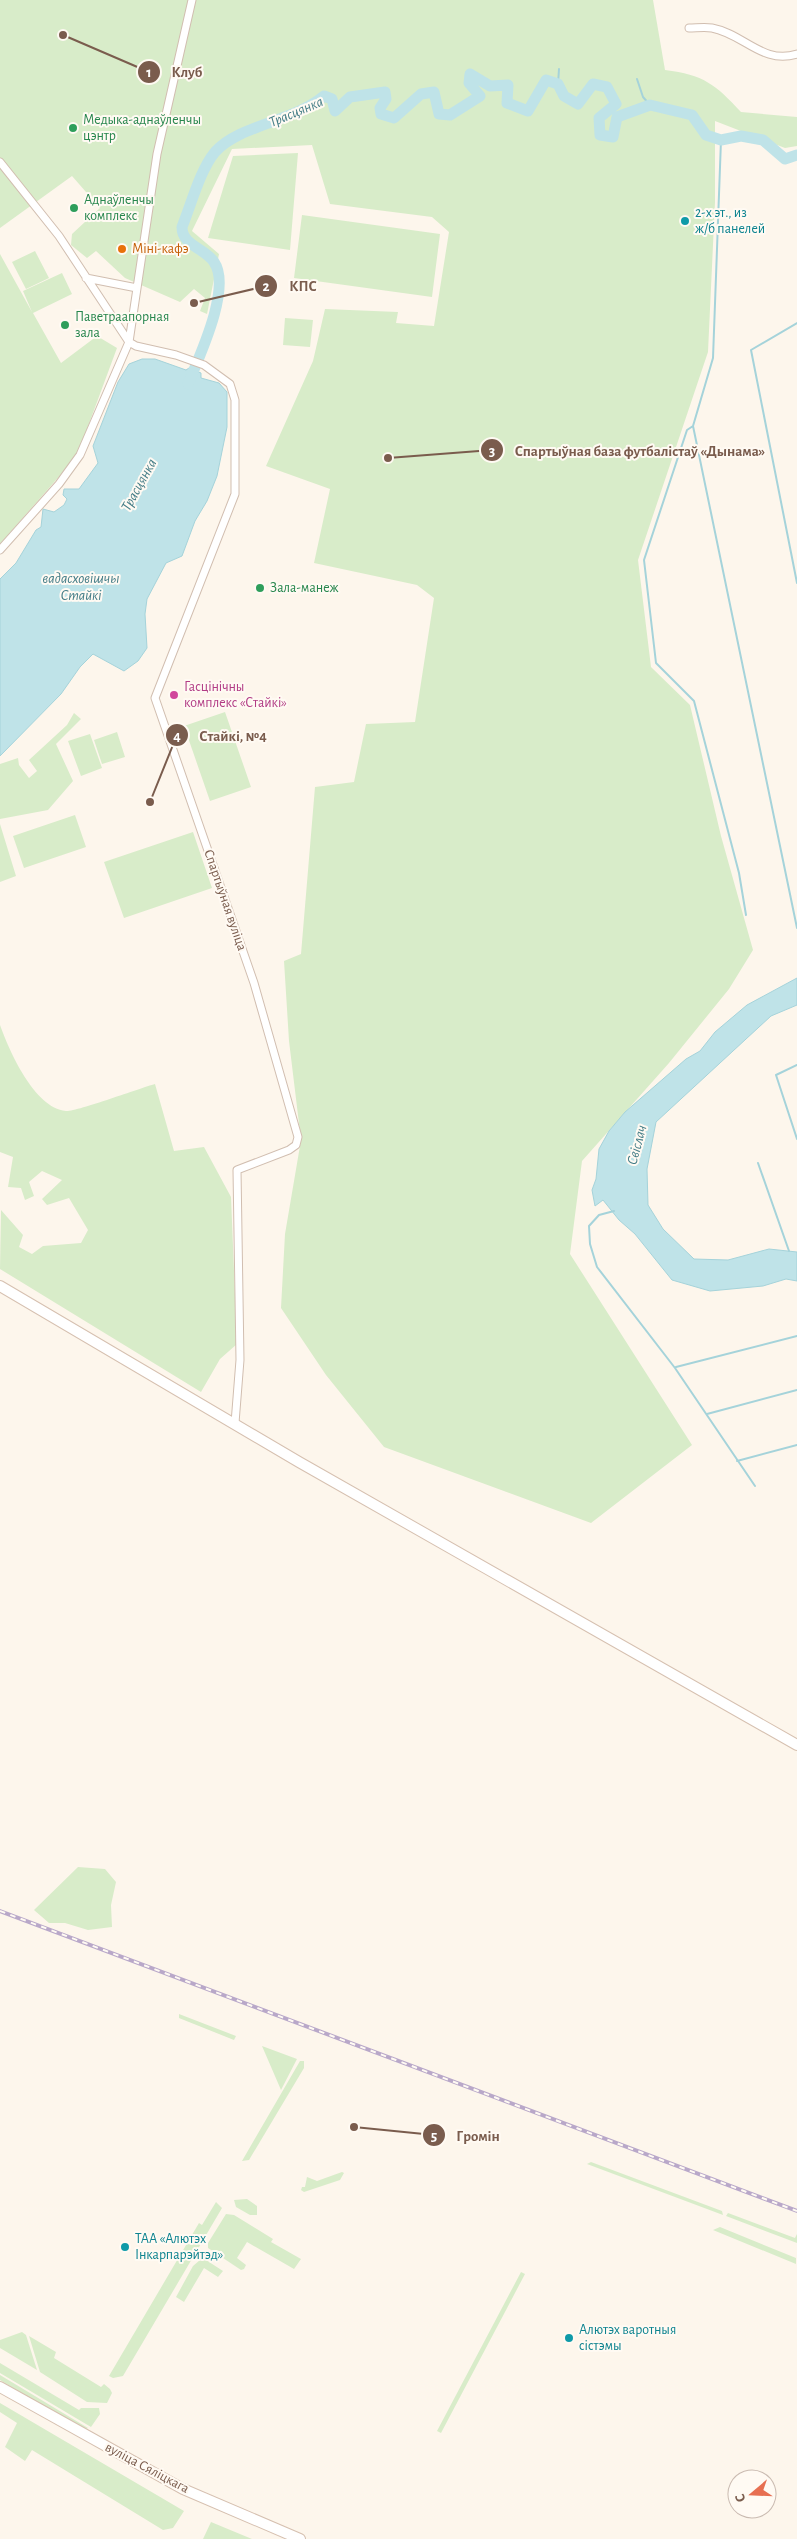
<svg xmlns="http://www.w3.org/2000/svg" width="797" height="2539" font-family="'Alegreya Sans',sans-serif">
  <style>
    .green { fill: #d8ecc9 }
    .water { fill: #bfe3e8; stroke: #a5d3da }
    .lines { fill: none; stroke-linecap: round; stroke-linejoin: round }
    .stream { stroke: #a5d3da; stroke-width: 2 }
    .river { stroke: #bfe3e8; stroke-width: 11 }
    .minor-casing { stroke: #d1beb0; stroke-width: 9 }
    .secondary-casing { stroke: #d6c0b0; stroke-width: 12 }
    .minor { stroke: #fff; stroke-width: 7 }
    .secondary { stroke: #fff; stroke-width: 10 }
    .rail-casing { stroke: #b9a8c9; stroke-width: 4 }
    .rail { stroke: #fffaf3; stroke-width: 2; stroke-dasharray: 5.5; stroke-linecap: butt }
    .leisure-dot { fill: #2e9e5b; stroke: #fffaf3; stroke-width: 2 }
    .culture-dot { fill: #0f9aa8; stroke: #fffaf3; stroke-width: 2 }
    .food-dot { fill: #e8710a; stroke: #fffaf3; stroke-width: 2 }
    .hotel-dot { fill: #d1479c; stroke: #fffaf3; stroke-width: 2 }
    .labels { text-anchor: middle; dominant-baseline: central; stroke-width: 4; stroke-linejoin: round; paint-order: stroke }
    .leisure-label { font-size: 14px; fill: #27864d; stroke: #fffaf3; text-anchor: start }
    .culture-label { font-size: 14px; fill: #0d838f; stroke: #fffaf3; text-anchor: start }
    .food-label { font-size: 14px; fill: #c56008; stroke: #fffaf3; text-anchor: start }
    .hotel-label { font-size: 14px; fill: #b23c85; stroke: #fffaf3; text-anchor: start }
    .street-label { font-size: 14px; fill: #7a5c4d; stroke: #fffaf3 }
    .water-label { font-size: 15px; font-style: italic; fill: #437c86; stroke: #fffaf3 }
    .leader { fill: none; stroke: #7a5c4d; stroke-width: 2 }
    .callout-dot { fill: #7a5c4d; stroke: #fffaf3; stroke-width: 2 }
    .mark-label { font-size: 15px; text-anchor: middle; font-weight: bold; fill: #fff }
    .callout-label { font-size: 15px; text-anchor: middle; font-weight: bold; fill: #7a5c4d; stroke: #fffaf3; stroke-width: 4; stroke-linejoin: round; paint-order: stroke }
  </style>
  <rect width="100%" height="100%" fill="#fdf6ec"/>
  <path class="green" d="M0 0H653L665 70C704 75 715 84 741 112L797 117V146L785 148 715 121V202L708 352 638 560 651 667 690 705 721 836 753 950 729 989 669 1063 582 1161 570 1254 692 1445 591 1523 384 1447 326 1375 281 1308 285 1234 301 1140 289 1041 284 961 301 954 315 787 354 782 366 724 415 722 434 598 417 585 314 563 330 489 266 466 313 361 325 309 398 312 396 323 434 326 449 232 432 217 330 204 312 145 232 149 192 231 219 254 207 314 200 311 205 298 194 289 180 302 125 278 96 251 87 258 71 245 72 234 100 208 72 176 0 228Z
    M298 153 290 250 208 238 233 156Z
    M302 215 440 234 432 297 294 278Z
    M35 251 49 278 26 289 12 262Z
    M0 254 32 312 23 291 62 273 72 294 33 313 61 363 97 336 117 348 77 456 0 544Z
    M285 318 313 320 310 347 283 345Z
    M225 712 251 787 210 801 184 726Z
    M74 713 81 719 56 744 73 781 48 810 0 819V764L18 758 19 765 29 778 37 771 29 760 67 725Z
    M117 732 125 757 102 764 94 740Z
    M90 734 102 768 81 776 68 741Z
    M75 815 86 847 24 868 13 836Z
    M0 824 16 876 0 882Z
    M193 832 212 888 124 918 104 862Z
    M0 1025C9 1050 34 1108 66 1111 76 1112 140 1088 155 1084L174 1151 204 1147 231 1197 237 1344 220 1359 201 1392 0 1269 1 1210 23 1235 19 1247 32 1254 43 1246 81 1243 88 1230 69 1198 47 1205 42 1199 62 1180 42 1171 29 1182 34 1196 25 1200 21 1188 8 1187 13 1157 0 1152Z
    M78 1867 105 1869 116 1882 111 1905 112 1927 88 1930 65 1923H49L34 1910Z
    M179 2014 236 2036 234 2040 179 2018Z
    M262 2046 297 2059 281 2090Z
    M300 2061H304V2068L249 2160 242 2161Z
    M591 2162 722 2211 723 2215 587 2164Z
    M342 2172 344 2173 340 2180 304 2192 301 2190 302 2187H305L307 2177 317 2181Z
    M247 2199 257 2206V2215H250L236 2207 234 2200Z
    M216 2202 222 2208 123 2376 113 2378 109 2376 199 2223 202 2225Z
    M728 2213 795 2238 797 2234V2243L726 2216Z
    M226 2214 234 2215 273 2239 271 2242 301 2259 294 2269 247 2242 237 2258 246 2265 244 2269 241 2270 208 2248V2243Z
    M720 2227 796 2258V2264L713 2230Z
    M200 2260H206L223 2271 218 2277 204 2268 184 2302 176 2297 193 2266Z
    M521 2272 525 2274 441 2433 437 2431Z
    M22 2332 26 2335 37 2370 0 2348V2340Z
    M29 2336 56 2352 54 2358 101 2387 104 2384 110 2389 112 2393 107 2403 87 2402 40 2372Z
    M0 2363 79 2410 81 2408H99L100 2414 91 2427 0 2373Z
    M0 2375 88 2428 84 2430 0 2380Z
    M0 2403 184 2511 173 2528 163 2530 32 2450 25 2461 5 2447 17 2423 0 2412Z
    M211 2522 252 2539H203Z"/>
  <path class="water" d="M142 359H155L186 370 189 368 201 373V378L219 383 227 392V427L217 476 207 501 195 521 182 556 166 563 147 599 145 614 147 648 138 661 124 671 93 654 80 667 61 694 0 756V579L16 563 36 530 41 527 43 509 54 512 64 505 67 499 63 495 64 489H79L98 463 93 446 118 382 129 364Z
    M797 978V1005L771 1016 656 1122 647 1169 648 1205 663 1229 694 1259 728 1260 769 1249 797 1252V1281L786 1279 763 1286 710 1291 672 1280 635 1234 619 1220 603 1200 595 1206 592 1190 596 1179 599 1149 609 1131 625 1112 686 1059 700 1051 715 1032 747 1005Z"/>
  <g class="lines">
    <path class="stream" d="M637 79 643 97 650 105
      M558 84 559 69
      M721 140 713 358 693 426 797 928
      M797 323 751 350 797 583
      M693 426 687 430 644 560 656 663 694 701 739 873 746 915
      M797 1065 776 1075 797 1139
      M758 1163 789 1251
      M614 1211 599 1215 589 1226 590 1244 597 1267 675 1368 755 1486
      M676 1367 797 1336
      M707 1414 797 1390
      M737 1461 797 1445"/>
    <path class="river" d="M188 384C199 357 232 288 214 262 205 248 182 246 182 227 191 205 200 170 215 152 239 125 293 122 324 96L332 99 335 111 350 97 385 92 386 99 380 108 381 114 394 118 421 94 434 92 439 114 450 115 480 96 469 83 470 74 490 86 508 85 507 103 528 111 546 80 558 84 564 96 578 104 593 84 607 87 616 104 599 118 600 135 613 137 617 117 650 105 692 115 706 135 721 140 741 136 763 140 785 159 797 155"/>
    <g class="minor-casing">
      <path id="minor" d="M689 28C696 28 705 27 712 28 744 34 763 65 797 54
        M0 162 59 236 129 342 136 346 176 355 204 365 230 384 235 400V494L155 698 254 983 298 1137 296 1145 289 1150 237 1170 240 1360 235 1423
        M86 278 137 288
        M0 550 59 484 80 455 129 342 157 154 192 0"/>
    </g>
    <g class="secondary-casing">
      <path id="secondary" d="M0 1286 299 1462 797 1745
        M0 2387 183 2489 300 2539"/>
    </g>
    <use href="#minor" class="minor"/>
    <use href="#secondary" class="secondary"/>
    <g class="rail-casing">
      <path id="rail" d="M0 1911 797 2211"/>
    </g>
    <use href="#rail" class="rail"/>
  </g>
  <g class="leisure-dot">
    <circle cx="73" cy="128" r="5"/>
    <circle cx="74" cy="208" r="5"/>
    <circle cx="65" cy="325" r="5"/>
    <circle cx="260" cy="588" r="5"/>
  </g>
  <g class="culture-dot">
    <circle cx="685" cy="221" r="5"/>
    <circle cx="125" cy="2247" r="5"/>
    <circle cx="569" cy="2338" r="5"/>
  </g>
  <circle class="food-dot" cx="122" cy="249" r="5"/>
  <circle class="hotel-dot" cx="174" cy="695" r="5"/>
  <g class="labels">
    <g class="leisure-label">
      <text x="83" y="120">Медыка-аднаўленчы<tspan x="83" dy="16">цэнтр</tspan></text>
      <text x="84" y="200">Аднаўленчы<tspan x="84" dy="16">комплекс</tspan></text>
      <text x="75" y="317">Паветраапорная<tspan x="75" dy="16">зала</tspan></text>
      <text x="270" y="588">Зала-манеж</text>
    </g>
    <g class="culture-label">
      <text x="695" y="213">2-х эт., из<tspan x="695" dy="16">ж/б панелей</tspan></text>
      <text x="135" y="2239">ТАА «Алютэх<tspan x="135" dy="16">Інкарпарэйтэд»</tspan></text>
      <text x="579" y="2330">Алютэх варотныя<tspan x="579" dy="16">сістэмы</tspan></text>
    </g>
    <g class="food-label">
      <text x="132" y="249">Міні-кафэ</text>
    </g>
    <g class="hotel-label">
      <text x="184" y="687">Гасцінічны<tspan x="184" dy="16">комплекс «Стайкі»</tspan></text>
    </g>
    <g class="street-label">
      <text transform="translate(225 900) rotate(71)">Спартыўная вуліца</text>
      <text transform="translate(147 2468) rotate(28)">вуліца Сяліцкага</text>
    </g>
    <g class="water-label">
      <text transform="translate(296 112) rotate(-23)">Трасцянка</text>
      <text transform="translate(139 485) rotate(-61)">Трасцянка</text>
      <text x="81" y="578">вадасховішчы<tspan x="81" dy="17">Стайкі</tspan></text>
      <text transform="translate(637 1145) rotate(-75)">Свіслач</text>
    </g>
  </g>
  <path class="leader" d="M63 35L149 72M194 303L266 286M388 458L492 450M150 802L177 735M354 2127L434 2135"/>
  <g class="callout-dot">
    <circle cx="63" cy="35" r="5"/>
    <circle cx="194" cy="303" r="5"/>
    <circle cx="388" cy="458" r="5"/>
    <circle cx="150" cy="802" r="5"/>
    <circle cx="354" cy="2127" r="5"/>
    <circle cx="149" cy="72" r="12"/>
    <circle cx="266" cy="286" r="12"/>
    <circle cx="492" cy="450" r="12"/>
    <circle cx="177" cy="735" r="12"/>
    <circle cx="434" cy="2135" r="12"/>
  </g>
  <g class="mark-label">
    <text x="149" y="77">1</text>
    <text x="266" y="291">2</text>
    <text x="492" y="456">3</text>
    <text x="177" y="741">4</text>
    <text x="434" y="2141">5</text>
  </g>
  <g class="callout-label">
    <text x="187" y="77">Клуб</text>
    <text x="303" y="291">КПС</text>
    <text x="640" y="456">Спартыўная база футбалістаў «Дынама»</text>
    <text x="233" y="741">Стайкі, №4</text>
    <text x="478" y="2141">Громін</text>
  </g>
  <g transform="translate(752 2494) rotate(251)"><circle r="24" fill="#fffaf3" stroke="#cabbb1"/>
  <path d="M0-4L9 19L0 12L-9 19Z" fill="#e76f51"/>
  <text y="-8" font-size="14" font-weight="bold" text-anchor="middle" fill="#7a5c4d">С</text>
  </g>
</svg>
